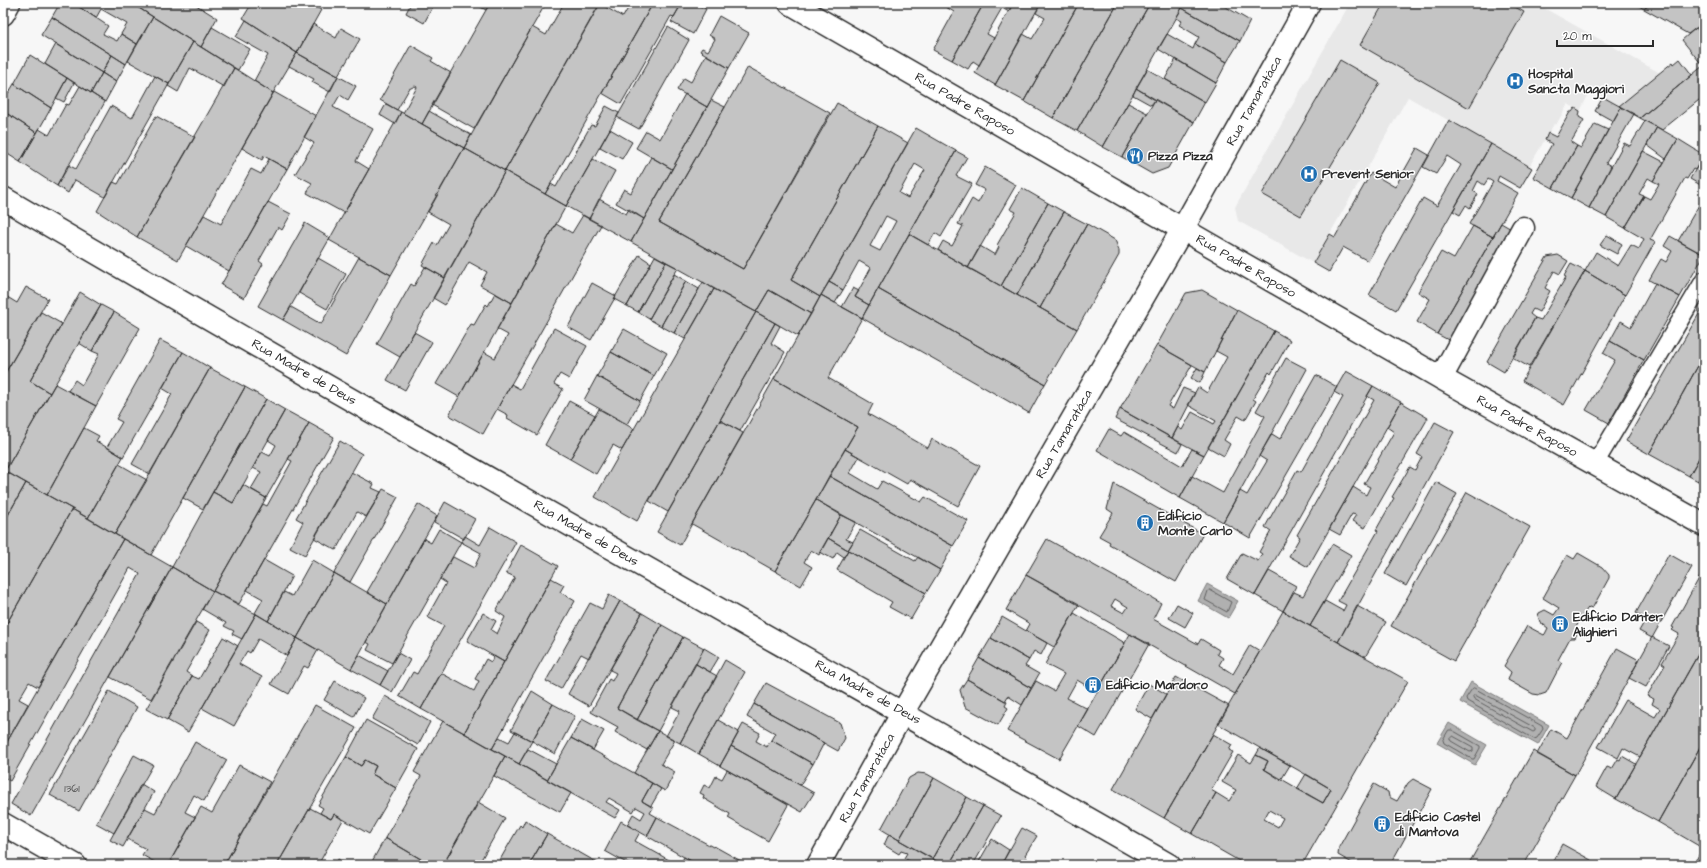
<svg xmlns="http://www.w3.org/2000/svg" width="1707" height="868" font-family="'Architects Daughter',sans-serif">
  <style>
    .built { fill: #e8e8e8 }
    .water { fill: #b0b0b0; stroke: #7b7b7b }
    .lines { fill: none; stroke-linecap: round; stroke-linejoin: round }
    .shore { stroke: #606060; stroke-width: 1 }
    .building { fill: #c4c4c4; stroke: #2b2b2b; fill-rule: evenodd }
    .lane-casing { stroke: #2b2b2b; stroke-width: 19 }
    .street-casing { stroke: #2b2b2b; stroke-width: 25 }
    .primary-casing { stroke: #2b2b2b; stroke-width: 25 }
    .lane { stroke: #fff; stroke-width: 16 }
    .street { stroke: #fff; stroke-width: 22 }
    .primary { stroke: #fff; stroke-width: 22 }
    .labels { text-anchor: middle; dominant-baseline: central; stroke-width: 3; stroke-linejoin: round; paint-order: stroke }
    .number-label { font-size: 11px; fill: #515151 }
    .poi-label { font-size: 13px; font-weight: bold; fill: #2b2b2b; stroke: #fff; text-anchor: start }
    .street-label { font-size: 13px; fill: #2b2b2b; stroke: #fff }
  </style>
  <rect width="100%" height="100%" fill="#f7f7f7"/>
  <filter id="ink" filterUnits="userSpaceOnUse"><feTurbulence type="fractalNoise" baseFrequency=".025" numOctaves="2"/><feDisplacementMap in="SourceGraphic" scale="8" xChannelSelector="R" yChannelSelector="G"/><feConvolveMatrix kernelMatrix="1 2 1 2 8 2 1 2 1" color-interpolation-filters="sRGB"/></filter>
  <g filter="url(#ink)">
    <path class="built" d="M1350 3H1535L1660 73 1621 107 1591 90 1580 111 1568 104 1556 125 1554 124 1529 167 1408 97 1313 263 1238 221 1235 207Z"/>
    <path class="water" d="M1207 584 1238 601 1228 618 1198 601Z
      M1471 682 1549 725 1538 745 1460 702Z
      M1449 723 1487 745 1475 765 1437 743Z"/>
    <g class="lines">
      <path class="shore" d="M1210 590 1231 602 1227 612 1205 600 1208 591Z
        M1474 688 1542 726 1543 729 1537 738 1534 739 1467 701 1466 698 1472 689Z
        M1475 695 1535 728V731L1533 732 1474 699 1473 697Z
        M1449 730H1452L1480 746V748L1474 759H1472L1444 743 1443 740Z
        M1453 736 1473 747V751L1470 752 1451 741 1450 739Z"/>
    </g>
    <path class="building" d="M60 3H73L96 18 108 26 103 34 117 41 121 34 137 44 126 64 52 17Z
      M73 3H131L153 17 137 44 121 34 127 24 101 9 96 18Z
      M131 3H193L217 18 201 47Z
      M252 3H310L321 10 297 53 243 18Z
      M411 3H435L424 23 406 13Z
      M473 3H490L486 10Z
      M490 3H546L474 129 432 105Z
      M564 3H600L505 171 464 148 532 27 546 35Z
      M631 3H653L545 194 505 171 600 4 623 17Z
      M653 3H682L674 17 671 16 621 104 602 93Z
      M682 3H694L706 9 693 34 671 22Z
      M948 3H984L952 60 933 50 954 12 946 7Z
      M984 3H1013L1009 12 1002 8 987 34 994 38 979 65 973 61 968 69 952 60Z
      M1013 3H1041L995 85 975 73Z
      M1041 3H1079L1024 101 995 85 1023 34 1032 39 1045 18 1036 13Z
      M1079 3H1118L1053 118 1024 101Z
      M1118 3H1150L1077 131 1053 118Z
      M1150 3H1173L1182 8 1103 147 1077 131Z
      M1173 3H1219L1250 21 1240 41Z
      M1384 3H1508L1524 12 1469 108 1360 45Z
      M1634 3H1651L1644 9Z
      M1651 3H1704V22L1688 34 1644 9Z
      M1182 8 1240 41 1227 62 1195 44 1199 37 1179 25 1182 21 1176 18Z
      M719 16 749 33 729 68 700 51 702 48 708 51 715 39 709 35Z
      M52 17 112 55 102 73 41 35Z
      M153 17 193 42 169 84 128 61Z
      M246 20 297 53 273 93 254 81 268 55 236 37Z
      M313 24 336 38 341 28 360 39 338 76 297 53Z
      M212 27 250 49 238 70 201 47Z
      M668 27 689 40 639 129 617 117Z
      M1696 28 1704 37V65L1703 66 1682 40Z
      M1167 34 1193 49 1195 44 1227 62 1216 83 1158 49Z
      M193 42 234 68 224 87 190 68 178 92 168 86Z
      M56 44 102 73 91 93 45 64Z
      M411 45 433 58 431 61 451 73 422 124 403 113 417 87 415 86 409 89 397 110 380 100Z
      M297 53 338 76 330 92 312 82 314 79 289 66Z
      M30 55 67 78 51 108 14 84Z
      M112 55 126 64 116 82 102 73Z
      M706 55 729 68 707 107 677 90 684 78 691 82Z
      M1176 59 1216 83 1205 102 1165 79Z
      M1680 59 1692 75 1640 118 1619 106 1673 62 1674 64Z
      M1340 60 1380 83 1301 216 1262 194Z
      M1704 65V96L1662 130 1640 118Z
      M748 67 830 113 743 269 659 222Z
      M234 68 273 93 178 260 137 237Z
      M1147 69 1205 102 1194 122 1136 88Z
      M102 73 116 82 105 102 91 93Z
      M155 76 169 84 105 197 75 180 68 193 57 186 68 165 76 169 111 106 132 118Z
      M338 76 356 86 348 100 340 95 333 107 373 129 356 161 369 169 344 213 307 193 312 183 295 174 314 143 304 137Z
      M67 78 74 83 64 102 56 98Z
      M14 84 51 108 37 133 3 111V102Z
      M80 86 105 102 57 186 20 162 39 129 49 135 66 104 69 105Z
      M1136 88 1155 100 1151 105 1133 95Z
      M274 92 316 116 287 169 264 156 262 160 242 148Z
      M685 94 707 107 672 169 636 148 646 131 660 139Z
      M1603 97 1621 107 1613 121 1595 111Z
      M711 100 725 107 659 222 743 269 837 103 878 126 791 280 820 297 811 314 769 290 756 312 631 242Z
      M1155 100 1194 122 1168 168 1152 174 1122 157Z
      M1128 103 1147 113 1122 157 1103 147Z
      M386 104 401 112 395 124 380 115Z
      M606 106 619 113 566 206 545 194 551 184 556 187 591 125 595 126Z
      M1621 107 1634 114 1606 163 1611 166 1589 208 1571 198Z
      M1575 108 1580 111 1579 117 1584 120 1571 142 1577 146 1553 188 1533 177 1552 144 1545 140 1548 133 1556 137 1570 112H1572Z
      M3 111 37 133 20 162 3 151Z
      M429 111 471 135 464 148 422 124Z
      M401 112 464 148 391 275 329 240Z
      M156 116 195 137 137 237 97 211 113 182 118 184Z
      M1449 120 1491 144 1396 310 1369 295 1423 198 1437 206 1461 165 1447 156 1436 174 1423 167Z
      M1645 121 1657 127 1606 217 1589 208 1624 143 1630 146Z
      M1595 124 1608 130 1571 198 1553 188 1577 146 1581 148Z
      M878 126 908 143 820 297 791 280Z
      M1657 127 1678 139 1666 159 1647 145Z
      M916 128 956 151 869 305 855 297 871 268 859 261 843 290 829 282ZM915 164 925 170 908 198 899 193ZM886 216 896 221 880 251 870 246Z
      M610 129 632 142 622 159 600 147Z
      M1678 139 1704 155 1695 170 1693 169 1687 179 1685 178 1650 240 1655 242 1625 295 1585 271 1596 252 1618 266 1631 245 1639 249 1644 239 1625 228 1644 196 1650 199 1659 184 1653 181Z
      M1491 144 1532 168 1520 188 1499 176 1497 181 1518 193 1493 237 1469 224 1493 182 1488 179 1484 185 1478 181 1473 191 1478 194 1470 208 1466 205 1460 215 1453 211Z
      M464 148 505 171 445 278 422 265 434 243 437 245 449 224 428 212Z
      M1417 148 1429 155 1368 261 1343 247 1329 272 1313 263 1330 234 1335 237 1371 173 1395 187Z
      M956 151 967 157 956 176 972 184 941 237 935 233 928 245 909 234Z
      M1643 151 1664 162 1653 181 1648 178 1639 194 1644 196 1625 228 1606 217Z
      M1704 155V187L1690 179Z
      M651 157 672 169 644 219 616 203 624 189 631 193Z
      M269 159 287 169 229 271 186 246 204 215 221 224 251 169 261 174Z
      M593 159 615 171 589 219 566 206Z
      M985 167 1016 185 968 268 938 250 943 241 952 246 963 226 958 224 972 199 978 203 985 190 975 185Z
      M505 171 566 206 512 303 480 285 487 272 469 262 445 305 433 298Z
      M1022 188 1048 203 1001 286 968 268 980 246 995 255 999 247 997 245 1016 212 1010 209Z
      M1703 198 1704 199V255L1678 241Z
      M599 199 626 214 629 209 644 219 631 242 589 219Z
      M268 202 291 214 282 230 278 227 259 261 263 264 244 298 221 285Z
      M1048 203 1064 212 1017 295 1001 286Z
      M1064 212 1087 224 1040 308 1017 295Z
      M583 215 601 225 483 434 449 415 484 352 495 358 508 335 497 329 556 224 572 233Z
      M305 223 330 238 283 320 258 306Z
      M1501 223 1513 230 1456 344 1437 334Z
      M1087 224 1115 240 1119 250V255L1077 329 1040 308Z
      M1473 226 1493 237 1437 334 1417 322 1430 299 1418 292 1441 252 1454 259Z
      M909 234 1077 329 1045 384 878 289Z
      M1607 235 1622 244 1617 254 1600 245Z
      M1670 236 1704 255 1680 297 1649 280 1661 259 1666 262 1672 251 1664 246Z
      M639 255 651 263 627 306 614 299Z
      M1558 255 1568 261 1560 274 1554 271 1545 288 1550 291 1539 312 1533 309 1530 314 1535 318 1504 372 1487 362 1547 257Z
      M655 256 666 262 638 312 627 306Z
      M359 257 391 275 346 356 283 320 291 307 321 324Z
      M318 258 346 274 327 309 299 293Z
      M666 262 678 268 649 319 638 312Z
      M1571 264 1585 271 1529 367 1513 358 1535 318 1541 320 1566 277 1564 276Z
      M425 267 445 278 400 357 377 344 411 284 414 286Z
      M1585 271 1625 295 1564 405 1522 381Z
      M674 274 686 281 661 326 649 319Z
      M686 281 699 289 674 333 661 326Z
      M703 282 714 289 685 339 674 333Z
      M829 282 843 290 835 303 821 295Z
      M592 283 616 296 591 340 568 327Z
      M1655 283 1680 297 1644 360 1610 341 1621 321 1631 327Z
      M26 287 48 299 4 375 3 374V297L4 295 17 303Z
      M853 288 859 291 855 297 869 305 862 318 842 307Z
      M714 289 756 312 637 521 595 497Z
      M878 289 1045 384 1029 413 862 318Z
      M769 290 811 314 798 336 756 312Z
      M1202 290 1237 310 1205 372 1157 345 1186 293Z
      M80 292 101 305 50 393 30 381Z
      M495 293 512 303 459 397 436 384 471 324 474 325 486 304 488 306Z
      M821 295 862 318 828 378 873 404 868 414 928 448 932 439 980 466 958 506 910 479 907 484 845 449 858 427 774 379Z
      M101 305 114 312 92 351 79 343Z
      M1704 305V355L1649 454 1626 441Z
      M1237 310 1274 331 1204 455 1172 438 1178 427 1182 430 1192 412 1214 424 1216 421 1188 405 1198 387 1207 393 1227 357 1216 351Z
      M41 312 62 324 30 381 50 393 5 471 3 470V377Z
      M114 312 140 328 96 406 68 391 75 380 82 385 99 354 92 351Z
      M756 312 775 323 668 512 649 501Z
      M775 323 780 326 771 343 785 352 740 431 720 420Z
      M554 328 587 346 569 379 560 374 554 384 563 389 537 435 507 418 508 415 497 409 511 384 520 389Z
      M624 329 667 353 654 376 611 352Z
      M1274 331 1290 340 1271 374 1269 372 1253 399 1256 401 1245 420 1238 416 1224 440 1230 444 1224 456 1208 447Z
      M414 332 432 342 405 390 387 380Z
      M160 340 183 352 123 457 107 447 122 422 116 419Z
      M1610 341 1644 360 1609 423 1586 410 1615 360 1603 353Z
      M1157 345 1192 365 1168 406 1173 409 1183 388 1195 393 1172 438 1120 409Z
      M183 352 210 368 150 474 132 464 172 394 162 388Z
      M611 352 654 376 640 401 597 376Z
      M1704 355V449L1689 476 1649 454Z
      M1286 358 1307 369 1223 522 1180 498 1192 476 1223 493 1265 416 1256 411Z
      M210 368 245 387 151 555 115 534Z
      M1197 368 1205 372 1200 383 1191 378Z
      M1346 371 1373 386 1255 595 1227 579 1242 553 1258 561 1262 554 1259 552 1271 531 1265 527 1297 470 1301 472 1343 397 1334 392Z
      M1316 375 1337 387 1250 538 1223 522 1240 491 1247 495 1267 461 1259 456 1272 434 1280 439Z
      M597 376 640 401 627 424 584 400Z
      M774 379 858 427 775 571 692 524Z
      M55 384 96 406 47 495 5 471Z
      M1373 386 1401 402 1308 567 1289 556 1300 537 1297 535 1374 400 1367 396Z
      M245 387 266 399 203 509 183 498Z
      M266 399 285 410 233 503 213 492Z
      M569 401 595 415 570 459 545 445Z
      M1401 402 1428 418 1365 528 1352 521 1356 515 1352 514 1340 535 1329 529 1353 487 1366 495 1370 487 1364 484 1394 432 1387 427Z
      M599 409 634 429 622 450 613 445 596 474 570 459Z
      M1120 409 1182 444 1178 452 1115 419Z
      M285 410 309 423 266 498 251 489 261 472 253 468 262 452 270 456 276 445 268 440Z
      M720 420 743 433 680 545 657 532Z
      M1435 422 1454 432 1338 642 1310 626 1325 601 1343 611 1346 605 1338 601 1378 531 1376 530 1394 498 1392 497 1410 467 1415 470 1422 457 1417 454Z
      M309 423 334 437 239 604 213 591 263 504 267 506 292 461 288 459Z
      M84 428 99 436 96 441 123 457 88 518 47 495Z
      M1109 429 1121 436 1124 432 1182 466 1192 449 1204 455 1180 498 1097 450Z
      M340 441 362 454 305 555 290 547 303 522 296 518Z
      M845 449 859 457 850 473 877 489 882 481 921 502 925 497 968 521 953 546 829 476Z
      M1704 449V470L1698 481 1689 476Z
      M119 464 147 480 115 534 88 518Z
      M3 470 26 483 3 524Z
      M1704 470V485L1698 481Z
      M351 472 374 484 372 488 381 492 366 517 357 512 336 550 314 538Z
      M829 476 953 546 940 570 816 500Z
      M1436 482 1457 494 1406 586 1385 574Z
      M26 483 72 509 3 630V524Z
      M1114 484 1203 534 1176 582 1109 544 1110 542 1099 536 1113 513 1107 509Z
      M243 485 266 498 213 591 172 567 213 492 233 503Z
      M383 489 398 497 350 582 334 573Z
      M1467 492 1530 527 1454 661 1391 626Z
      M816 500 841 515 819 555 811 550 804 562 812 567 801 586 775 571Z
      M445 502 475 519 464 539 434 522Z
      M418 504 437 516 387 604 367 592Z
      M72 509 123 539 38 687 29 682 19 699 28 704 3 749V630Z
      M841 515 856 522 846 539 853 542 848 550 828 538Z
      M490 527 516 542 421 709 399 696 413 672 417 674 444 626 427 617 446 583 440 579 453 557 474 568 481 553 461 542 465 536 480 545Z
      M439 529 461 542 392 663 367 650 370 644 366 642 424 539 431 543Z
      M860 530 915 561 918 557 940 570 926 593 848 550Z
      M828 538 848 550 844 557 837 552 833 559 820 552Z
      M123 539 172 567 31 816 11 804 140 574 130 568 10 781 3 777V749Z
      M1047 539 1161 603 1153 619 1198 644 1201 639 1219 650 1217 654 1223 658 1219 665 1233 674 1250 645 1260 651 1235 694 1026 575ZM1115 599 1128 607 1124 613 1111 606Z
      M1332 544 1351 555 1310 626 1283 611 1294 592 1303 596Z
      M521 545 558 566 504 662 467 641 483 613 496 621 491 630 497 634 505 617 496 611 515 577 506 573Z
      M848 550 926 593 911 619 889 607 892 602 837 570Z
      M1578 553 1602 567 1609 575V578L1593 607 1592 608 1589 607 1587 609 1576 627 1578 631 1575 638H1570L1558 660 1562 663 1561 664 1546 693 1540 695 1533 694 1508 680 1511 672 1504 666 1527 626 1544 635 1545 634 1548 628 1540 622 1538 616 1539 613 1545 610 1554 615 1559 608 1543 598 1567 555 1574 559Z
      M1669 554 1692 567 1652 638 1639 631 1646 619 1636 613Z
      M264 560 292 576 268 621 255 613 263 599 247 590Z
      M312 560 334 573 297 638 268 621 284 592 292 596Z
      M172 567 213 591 151 699 110 677Z
      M1269 571 1296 586 1283 611 1255 595Z
      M334 573 387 604 351 669 297 638Z
      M1702 573 1704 574V644L1640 757 1623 748 1618 758 1598 747 1625 700 1655 717 1660 709 1652 704 1654 699 1647 696 1665 665 1662 663 1679 634 1672 630 1674 628 1672 627Z
      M1026 575 1079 604 1054 647 1026 631 1030 624 1006 610Z
      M551 578 564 585 560 592 575 601 492 749 464 733Z
      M213 591 256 614 242 639 232 634 234 631 224 626 226 623 202 609Z
      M609 595 620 601 589 658 581 654 561 689 546 681 590 603 602 609Z
      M620 601 642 613 589 706 568 694Z
      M1177 604 1193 613 1185 627 1169 618Z
      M1357 606 1386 622 1365 657 1338 642Z
      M1283 611 1408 681 1302 865H1246L1192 834 1216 793 1229 801 1236 790 1222 782 1238 755 1251 763 1256 755 1268 761 1264 769 1323 803 1331 789 1218 724ZM1269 810 1283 818 1278 827 1264 819Z
      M642 613 662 625 617 708 658 731 647 750 615 732 618 727 591 712 609 679 612 681 616 673 610 670Z
      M1074 613 1125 643 1097 692 1077 680 1067 698 1088 709 1059 759 1007 731 1036 681 1054 691 1064 674 1045 664Z
      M256 614 297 638 287 656 258 639 250 653 247 651 239 664 262 677 234 726 202 708Z
      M1002 617 1047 643 1041 655 1034 651 1029 660 991 638Z
      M196 622 210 630 186 672 192 676 167 720 146 709Z
      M662 625 683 637 637 720 617 708Z
      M1130 634 1149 644 1096 737 1078 726Z
      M223 637 238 646 188 732 167 720 192 676 199 679Z
      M683 637 704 648 658 731 637 720Z
      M1652 637 1669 646 1646 687 1629 678Z
      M297 638 318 650 308 668 304 666 289 694 271 684Z
      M991 638 1029 660 1025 666 1039 674 1031 688 979 658Z
      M1704 644V740L1658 822 1616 799Z
      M704 648 719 657 710 672 696 664Z
      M1617 648 1639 660 1575 775 1537 754 1551 729 1567 738Z
      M398 653 410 660 392 692 380 685Z
      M359 655 388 671 380 685 351 669Z
      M494 656 504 662 464 733 421 709 441 673 474 691 479 681 475 679 486 659 491 662Z
      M979 658 1031 688 1022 705 1008 696 1005 701 967 679Z
      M725 660 745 672 699 754 680 743Z
      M696 664 717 676 680 743 666 736 680 711 672 707Z
      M1176 677 1229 706 1164 818 1113 789Z
      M967 679 1007 702 1005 706 1008 708 998 725 965 707 960 690Z
      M335 681 364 698 354 717 324 700Z
      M766 683 840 723 845 738 838 751 754 704Z
      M1149 684 1166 694 1152 719 1135 709Z
      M109 691 137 707 79 811 50 795Z
      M532 691 553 704 532 741 511 730Z
      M385 696 430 722 418 745 372 719Z
      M553 704 575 716 555 754 532 741Z
      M754 704 824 743 813 764 771 740 775 733 747 717Z
      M315 705 356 728 277 865H224Z
      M582 719 604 731 593 750 571 738Z
      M366 720 418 749 396 788 372 774 376 766 365 760 361 766 346 757Z
      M718 720 739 732 720 766 699 754Z
      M443 721 505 756 443 865H431L385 838 421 776 414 772Z
      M743 724 760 733 756 741 767 747 771 740 813 764 800 785 731 746Z
      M658 731 675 740 661 764 675 772 665 791 634 773Z
      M515 732 532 741 519 764 492 749 499 737 509 742Z
      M1213 734 1232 745 1229 750 1233 752 1211 790 1216 793 1192 834 1164 818Z
      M571 738 652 783 642 801 653 808 650 813 657 817 647 836 627 825 633 814 641 819 645 812 636 807 633 812 609 798 606 802 620 810 615 818 547 780Z
      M1704 740V849L1658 822Z
      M195 742 227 760 204 801 194 795 185 812 195 817 168 865H160L142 855 146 849 127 839 145 808 155 813Z
      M731 746 814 793 802 812 720 766Z
      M1260 748 1290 765 1281 780 1264 769 1268 761 1256 755Z
      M528 749 556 764 547 780 519 764Z
      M1533 751 1575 775 1524 865H1468Z
      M134 755 153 765 114 833 96 823Z
      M505 756 571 793 560 812 494 776Z
      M1622 756 1636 764 1616 799 1596 787 1607 767 1612 769 1618 759 1620 760Z
      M346 757 361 766 365 760 376 766 372 774 396 788 369 834 334 814 331 819 320 813 323 808 318 805Z
      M239 765 270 782 224 865H180L171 860 201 807 212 813Z
      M727 770 788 805 768 841 728 818 730 814 703 798 704 795 700 793 704 785 710 788 716 776 722 779Z
      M918 773 927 774 934 778 899 840 881 829 909 778Z
      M1306 774 1331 789 1323 803 1297 789Z
      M934 778 967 797 932 859 899 840Z
      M1413 779 1432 789 1390 865H1352V863L1338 855 1339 847 1374 784 1388 792 1389 797 1397 801 1408 783Z
      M652 783 661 789 651 806 642 801Z
      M141 784 154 792 123 847 110 840Z
      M967 797 983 806 949 865H944L932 859Z
      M478 802 505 818 478 865H443Z
      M983 806 1001 816 973 865H949Z
      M310 808 331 819 334 814 343 820 318 865H277Z
      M657 817 713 847 714 846 748 865H698L647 836Z
      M525 820 547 834 529 865H497L520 825 522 827Z
      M621 821 640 832 635 841 678 865H630L605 851Z
      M1022 828 1037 836 1025 855 1027 857 1023 865H1001Z
      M547 834 598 863 597 865H529Z
      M889 834 899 840 944 865H917L904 858 907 853 901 851 899 854 884 845Z
      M385 838 429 864V865H370Z
      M992 839 1009 850 1001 865H977Z
      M1562 844 1600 865H1551Z
      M1703 848 1704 865H1693Z
      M684 857 698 865H680Z
      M338 859 348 865H335Z
      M1034 860 1042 865H1032Z"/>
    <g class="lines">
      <g class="lane-casing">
        <path id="lane" d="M1595 464 1704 280"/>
      </g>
      <g class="street-casing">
        <path id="street" d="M790 3 1441 378 1704 525
          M3 14 9 3
          M3 198C389 425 781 643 1169 865
          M1441 378 1523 228
          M818 865 903 712 1182 230 1309 3"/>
      </g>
      <g class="primary-casing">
        <path id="primary" d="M3 824 75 865"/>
      </g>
      <use href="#lane" class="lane"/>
      <use href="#street" class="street"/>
      <use href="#primary" class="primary"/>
    </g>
  </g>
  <defs>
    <g id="hospital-disc" transform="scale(0.9)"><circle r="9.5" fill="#1f6fb2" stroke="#fff"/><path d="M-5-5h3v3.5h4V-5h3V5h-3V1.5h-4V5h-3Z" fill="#fff"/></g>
    <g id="restaurant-disc" transform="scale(0.9)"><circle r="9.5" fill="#1f6fb2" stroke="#fff"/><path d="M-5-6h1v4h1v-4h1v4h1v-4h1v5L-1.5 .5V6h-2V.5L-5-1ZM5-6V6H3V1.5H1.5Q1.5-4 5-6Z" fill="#fff"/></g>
    <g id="building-disc" transform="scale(0.9)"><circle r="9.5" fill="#1f6fb2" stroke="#fff"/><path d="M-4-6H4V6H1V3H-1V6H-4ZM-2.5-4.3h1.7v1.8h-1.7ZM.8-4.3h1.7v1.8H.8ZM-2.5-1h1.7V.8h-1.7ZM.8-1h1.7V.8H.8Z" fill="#fff"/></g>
  </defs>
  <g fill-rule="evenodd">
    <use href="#hospital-disc" x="1515" y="81"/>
    <use href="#restaurant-disc" x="1135" y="156"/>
    <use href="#hospital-disc" x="1309" y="174"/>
    <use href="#building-disc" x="1145" y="523"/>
    <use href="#building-disc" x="1560" y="624"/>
    <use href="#building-disc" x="1093" y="685"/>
    <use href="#building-disc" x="1382" y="824"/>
  </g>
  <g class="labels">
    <g class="number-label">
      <text x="72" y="788">1361</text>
    </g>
    <g class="poi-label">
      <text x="1528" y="74">Hospital<tspan x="1528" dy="15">Sancta Maggiori</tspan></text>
      <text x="1148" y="156">Pizza Pizza</text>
      <text x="1322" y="174">Prevent Senior</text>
      <text x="1158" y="516">Edifício<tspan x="1158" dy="15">Monte Carlo</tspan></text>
      <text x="1573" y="617">Edifício Danter<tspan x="1573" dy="15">Alighieri</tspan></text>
      <text x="1106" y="685">Edificio Mardoro</text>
      <text x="1395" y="817">Edificio Castel<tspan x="1395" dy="15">di Mantova</tspan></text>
    </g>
    <g class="street-label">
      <text transform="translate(1254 101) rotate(-61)">Rua Tamaratáca</text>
      <text transform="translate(965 104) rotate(30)">Rua Padre Raposo</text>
      <text transform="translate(1246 266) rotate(30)">Rua Padre Raposo</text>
      <text transform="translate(304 372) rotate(30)">Rua Madre de Deus</text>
      <text transform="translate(1527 426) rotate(29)">Rua Padre Raposo</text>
      <text transform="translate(1064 434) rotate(-60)">Rua Tamaratáca</text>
      <text transform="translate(586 533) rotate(30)">Rua Madre de Deus</text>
      <text transform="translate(868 692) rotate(29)">Rua Madre de Deus</text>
      <text transform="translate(867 778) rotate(-61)">Rua Tamaratáca</text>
    </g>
  </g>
  <rect width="1707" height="868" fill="none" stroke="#fff" stroke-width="16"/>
  <rect x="8" y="8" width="1691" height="852" fill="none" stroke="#2b2b2b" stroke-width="1.5" filter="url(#ink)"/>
  <path d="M1557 40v6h96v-6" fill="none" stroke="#2b2b2b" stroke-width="2"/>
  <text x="1563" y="40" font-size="12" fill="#2b2b2b" stroke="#ffffff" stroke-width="3" paint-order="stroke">20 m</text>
</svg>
